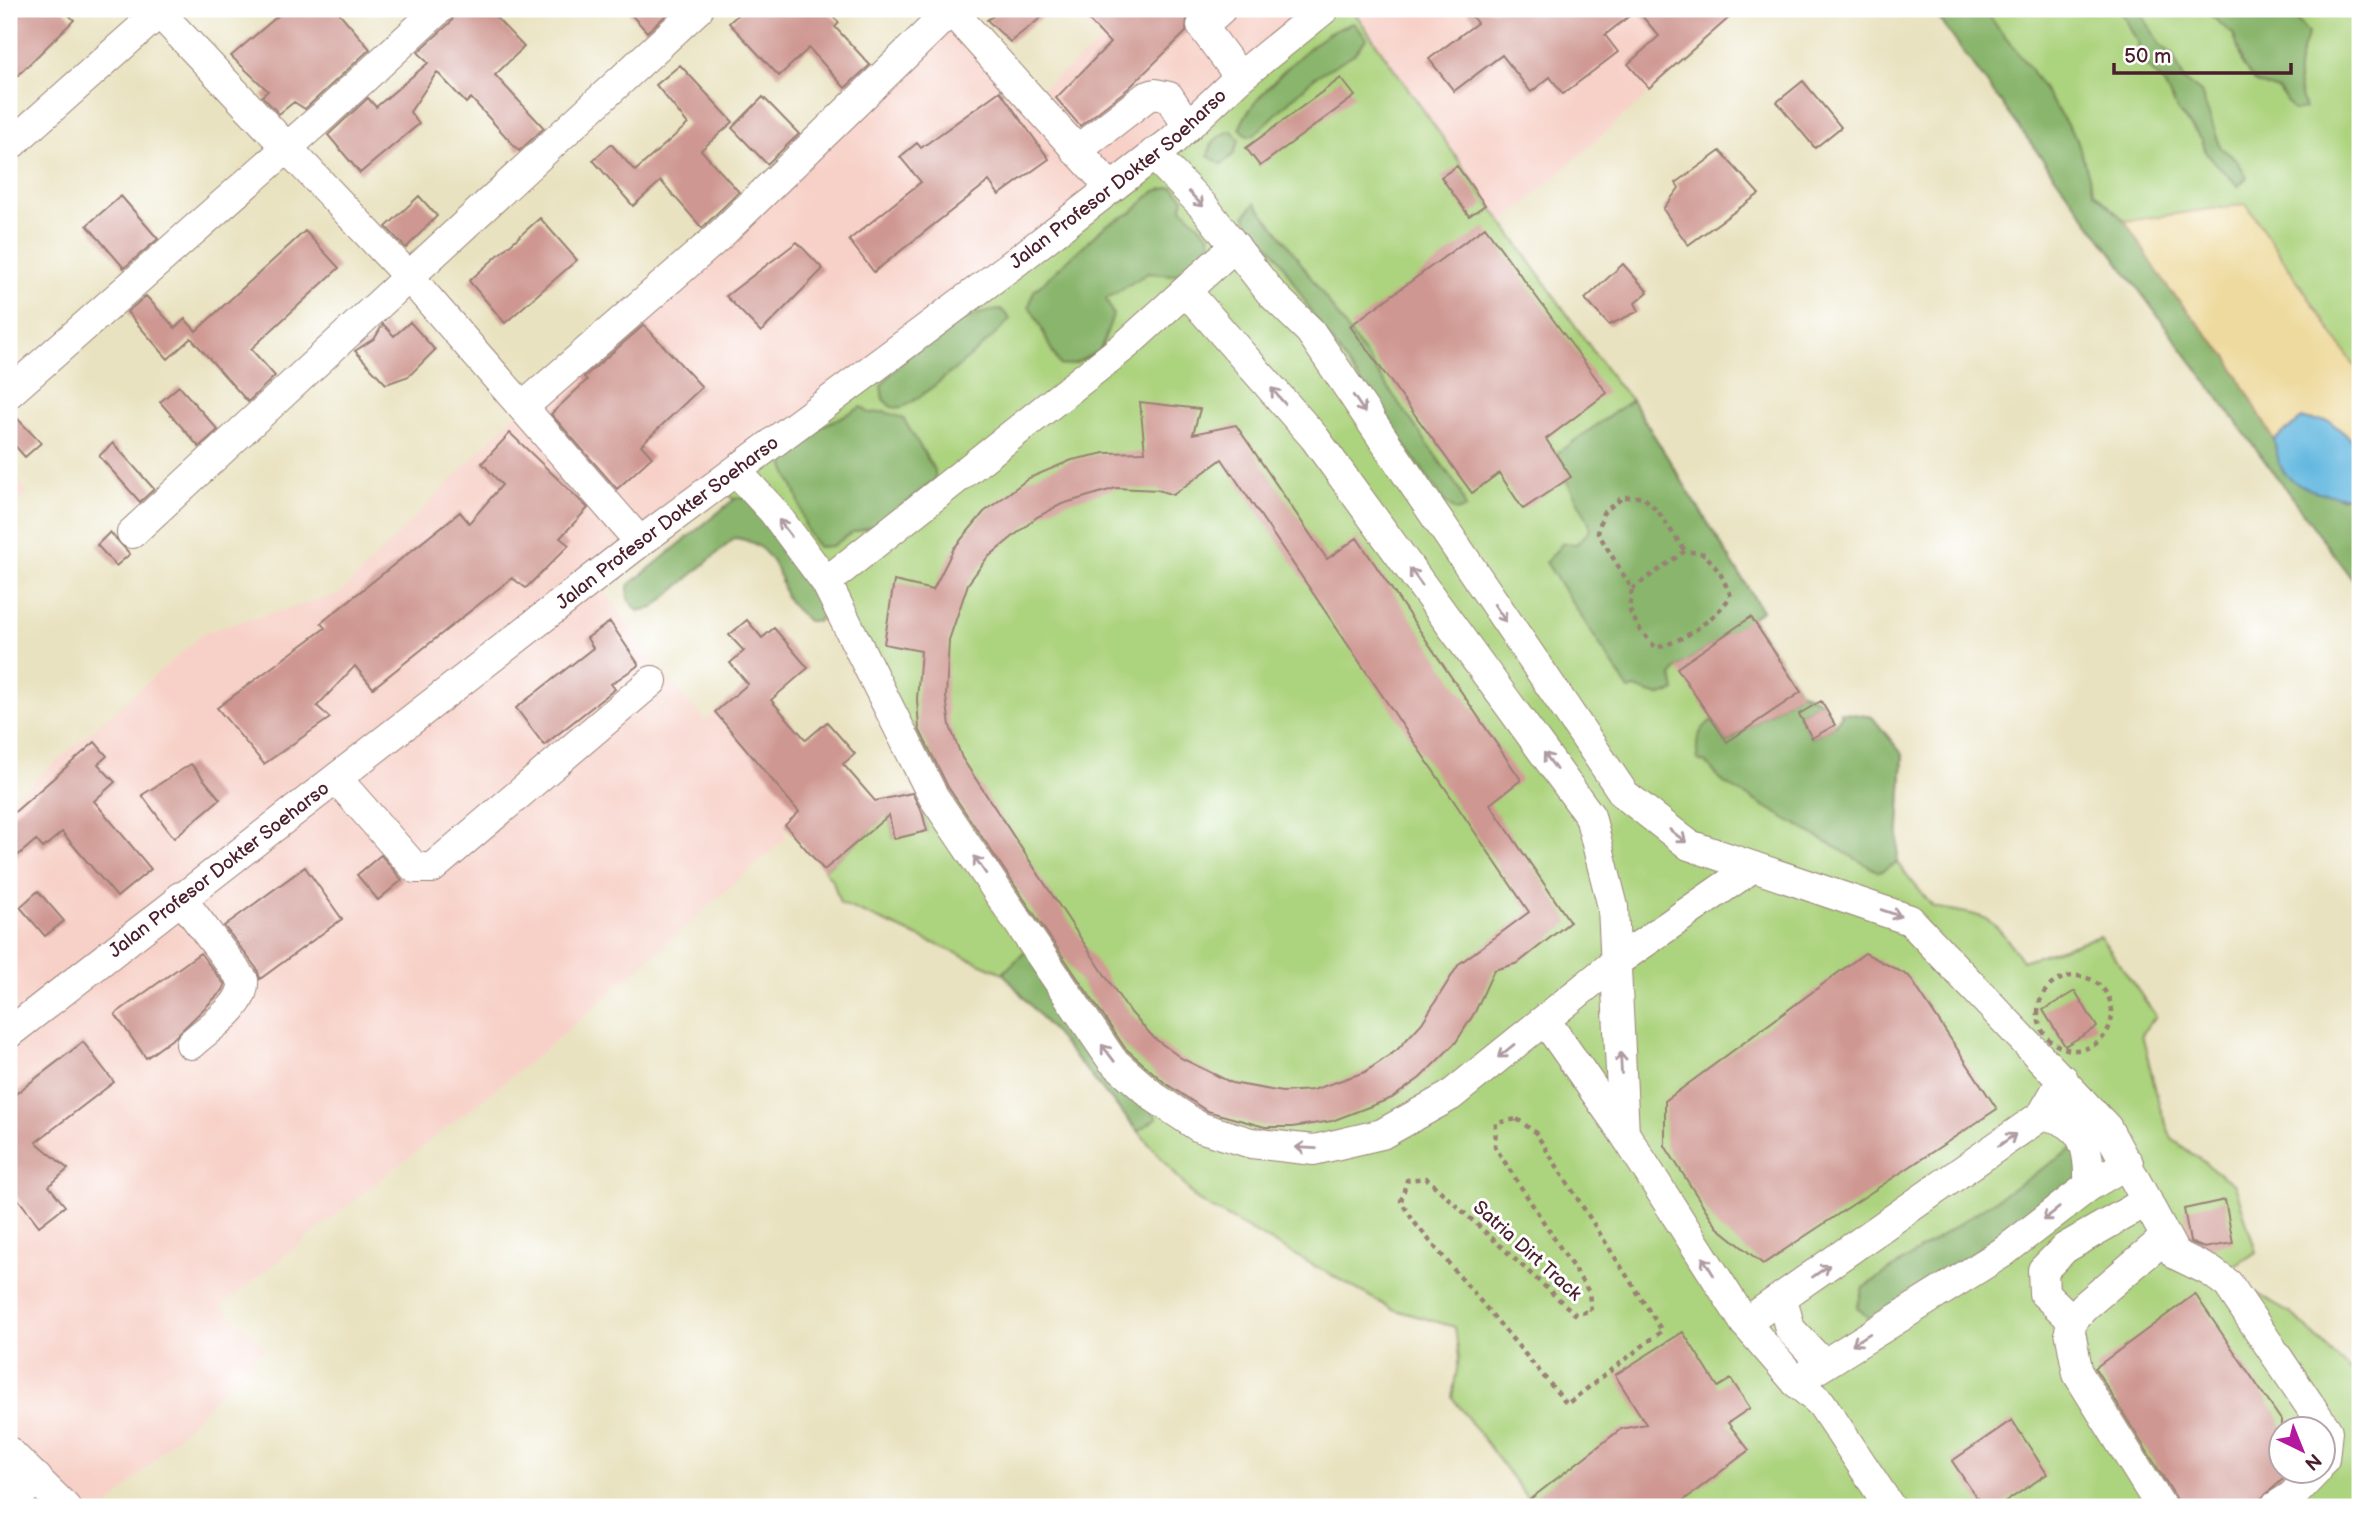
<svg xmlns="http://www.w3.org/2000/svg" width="2369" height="1516" font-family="'Balsamiq Sans',sans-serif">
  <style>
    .built { fill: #f7d1c8 }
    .green { fill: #acd37d; stroke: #7b7954; stroke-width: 2; fill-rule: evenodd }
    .forest { fill: #89b56c; stroke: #6a6a4c; stroke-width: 2 }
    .sand { fill: #eeda9e; stroke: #9c7c64; stroke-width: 2 }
    .water { fill: #64b8e0; stroke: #576c86; stroke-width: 2 }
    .building { fill: #cf9791; fill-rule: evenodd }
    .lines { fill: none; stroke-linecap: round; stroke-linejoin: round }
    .minor-casing { stroke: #9a8076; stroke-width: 32 }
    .path { stroke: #9a8076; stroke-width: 4.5; stroke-dasharray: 5 5; stroke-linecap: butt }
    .minor { stroke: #fff; stroke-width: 30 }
    .oneway { stroke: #ae9aa0 }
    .labels { text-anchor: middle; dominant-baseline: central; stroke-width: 6; stroke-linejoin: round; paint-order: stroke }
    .street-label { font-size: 19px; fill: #4a1f2b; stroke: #fff }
  </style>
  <rect width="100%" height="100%" fill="#fff"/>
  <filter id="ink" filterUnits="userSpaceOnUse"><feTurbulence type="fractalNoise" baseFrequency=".0143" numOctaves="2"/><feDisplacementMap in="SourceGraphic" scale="14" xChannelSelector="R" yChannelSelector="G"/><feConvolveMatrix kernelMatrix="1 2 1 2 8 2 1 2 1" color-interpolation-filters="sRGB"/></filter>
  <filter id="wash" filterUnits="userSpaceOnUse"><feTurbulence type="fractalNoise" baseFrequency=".00686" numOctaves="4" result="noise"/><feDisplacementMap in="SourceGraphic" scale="28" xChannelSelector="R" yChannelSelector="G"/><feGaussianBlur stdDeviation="1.57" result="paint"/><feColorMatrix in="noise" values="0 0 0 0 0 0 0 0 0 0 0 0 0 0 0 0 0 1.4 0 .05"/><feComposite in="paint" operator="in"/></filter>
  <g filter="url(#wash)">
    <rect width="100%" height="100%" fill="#e9e2c0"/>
    <path class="built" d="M1071 9H1328L598 581 654 663 706 722 715 712 799 812 785 825V839L542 1052 221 1306 265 1347 108 1507H42L9 1476V803L205 632 340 594 523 407 944 21 1023 104 1102 41Z
      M1352 9H1744L1503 223Z
      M9 466 28 494 9 503Z"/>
    <path class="green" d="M1328 9H1352L1615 382 1632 400 1762 611 1751 617 1801 692 1821 701 1834 724 1842 714 1872 717 1903 755 1897 863 1933 907C1988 917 1990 912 2022 961L2100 936 2156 1016 2142 1034 2160 1108 2172 1139 2235 1185 2256 1252 2232 1268 2244 1286 2291 1313 2360 1380V1492L2348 1507H1534L1452 1397 1459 1358 1455 1327 1392 1309 1197 1200 1003 973 840 903 833 881 824 870 870 831 885 799 894 838 927 831 918 792 827 612 745 510 721 488ZM2282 1428H2324V1470H2282Z
      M1932 9H2360V590L1947 26Z"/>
    <path class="forest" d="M1932 9H1983L2031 70 2077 140 2094 192 2125 221 2168 288 2228 358 2274 440 2276 452 2340 498 2355 495 2360 502V590Z
      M2120 9H2139L2160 45 2173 55 2184 80 2201 93 2221 148 2237 160 2247 178 2238 186 2206 153 2202 139 2179 113 2162 81 2144 64 2137 41Z
      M2203 9H2288L2308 33C2296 66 2294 76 2305 109L2294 111 2279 90 2256 83 2243 66 2234 35Z
      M1353 23 1367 38 1354 54 1315 77 1254 135 1247 136 1240 128C1247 103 1305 49 1328 34 1336 29 1345 26 1353 23Z
      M1232 131 1239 140 1234 154 1222 164 1208 156C1211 142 1217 135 1232 131Z
      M1173 187 1184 198 1182 208 1209 235 1213 249 1189 271 1172 275 1148 273 1106 299 1113 315 1100 351 1076 363 1061 366C1047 346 1043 326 1029 306L1034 291 1106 225 1131 213 1155 191Z
      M1255 203 1282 236 1459 489 1466 508 1456 511 1445 502 1312 313 1276 253 1249 224 1245 215Z
      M1002 310 1010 319C998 335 919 401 902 407 898 408 894 407 891 407L883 399 881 386C909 350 955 313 1002 310Z
      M1632 400 1762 611 1677 668 1672 676 1675 691C1656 700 1652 693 1635 688L1629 690 1546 562 1563 543 1576 544C1582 538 1589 534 1590 526 1591 521 1558 468 1553 456Z
      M862 407 869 413 885 412 903 418 935 471V480L880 524 853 532 832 546 819 547C802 530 804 516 797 496 792 483 785 472 782 459L805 434Z
      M736 498H749L823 602 827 612 818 621H808C800 613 786 602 784 591 778 565 764 541 735 538L653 608 638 611 628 599V586Z
      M1801 692 1821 701 1799 714 1812 738 1835 725 1842 715 1840 712 1872 717 1903 755 1897 863 1879 872 1724 783 1706 763 1698 760C1695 742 1697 731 1712 720L1727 742Z
      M1027 950 1157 1118 1138 1131 1003 973Z
      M2096 1133 2108 1151 2096 1167 1876 1321 1868 1318 1857 1307 1863 1288Z"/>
    <path class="sand" d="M2246 204 2360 374V446L2329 421 2302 419 2274 440 2228 358 2168 288 2125 221Z"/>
    <path class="water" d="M2302 419 2329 421 2360 446V465L2352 490 2355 495C2335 499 2298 490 2284 472 2278 464 2276 450 2274 440Z"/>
    <g id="blocks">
      <path class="building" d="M9 9H63L74 20 9 84Z
        M286 9H336L370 49 305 109 294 102 279 114 262 96 268 91 231 56Z
        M458 9H488L524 47 495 75 544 128 519 151 471 98 466 103 437 72 410 112 419 124 360 173 328 135 368 98 376 107 428 63 418 52 451 22Z
        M626 9H673L647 32Z
        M744 9H826L839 23 835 27 870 65 845 88 809 48 779 76 729 23Z
        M1004 9H1052L1010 42 987 20Z
        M1078 9H1181L1187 17 1186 32 1129 88 1080 126 1056 98 1110 43Z
        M1466 9H1739L1649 88 1628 64 1659 36 1637 10 1605 35 1618 52 1563 94 1550 77 1531 92 1502 55 1454 91 1429 59 1477 23Z
        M680 65 733 122 701 150 739 192 702 228 661 181 633 206 593 160 611 144 635 171 688 124 656 85Z
        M1341 78 1355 96 1260 166 1246 148Z
        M1803 81 1841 127 1815 148 1777 102Z
        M1000 91 1049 159 999 195 989 181 874 272 849 240 921 182 900 157 917 143 921 148Z
        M763 97 799 134 767 164 732 128Z
        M1720 151 1759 194 1688 245 1663 209 1679 188 1676 183Z
        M1457 166 1485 205 1469 216 1441 177Z
        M121 196 158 239 124 268 87 225Z
        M419 196 437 216 406 248 386 227Z
        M540 218 577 260 505 323 469 281Z
        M1485 227 1607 393 1546 439 1571 477 1523 509 1499 473 1472 493 1350 326Z
        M305 231 339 268 251 349 275 376 248 402 191 338 168 359 127 312 146 296 175 328 185 319 196 331Z
        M797 242 823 269 761 332 726 296Z
        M1623 264 1648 292 1635 303 1639 311 1609 325 1585 299Z
        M410 322 435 350 409 376 386 384 355 351 375 338 383 324 394 336Z
        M644 325 702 387 641 445 652 457 617 489 551 414 587 380 584 377Z
        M179 386 218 430 199 447 160 402Z
        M1140 402 1200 409 1193 434 1236 425 1327 559 1357 538 1521 780 1490 804 1570 922 1518 963 1494 970 1475 1012 1456 1042 1420 1078 1392 1098 1332 1121 1292 1127H1265L1207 1111 1165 1083 1125 1048 948 787 919 729 917 699 921 651 884 644 894 581 933 590 954 548 984 512 1029 478 1072 460 1105 453 1145 452ZM1222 459 1529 912 1459 964 1422 1023 1397 1050 1365 1072 1313 1090 1282 1092 1232 1083 1181 1058 1154 1038 1126 1007 962 758 950 726 946 697 949 640 968 584 987 558 1037 517 1062 504 1116 488 1158 490 1173 495Z
        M9 410 41 443 25 457 9 439Z
        M510 433 588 508 560 538 569 545 526 588 512 578 373 688 355 666 317 706 330 718 264 764 217 708 325 628 321 623 460 512 469 523 502 485 482 463Z
        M113 443 154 489 140 502 99 456Z
        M110 532 130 554 116 566 97 545Z
        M1751 617 1801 692 1727 742 1677 668Z
        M747 620 762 638 774 628 808 668 771 700 806 740 827 722 855 754 843 764 875 801 912 793 922 812 927 831 894 839 889 815 824 870 785 825 799 812 715 712 748 684 730 663 744 651 729 635Z
        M610 622 639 665 611 684 615 689 544 745 516 708 593 648 587 638Z
        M1821 701 1835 725 1812 738 1799 714Z
        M95 742 107 756 98 764 115 782 94 801 151 869 117 897 62 832 43 848 36 840 9 863V817Z
        M191 764 220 799 174 838 142 795Z
        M381 855 402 880 378 900 357 875Z
        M305 867 342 919 260 979 257 969 224 926Z
        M38 891 64 921 45 936 20 907Z
        M200 953 225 985 223 990 175 1037 146 1058 115 1014Z
        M1865 953 1909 976 1997 1109 1763 1264 1717 1227 1665 1146V1101Z
        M2075 991 2097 1027 2065 1046 2043 1010Z
        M83 1042 114 1082 36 1142 68 1169 49 1186 65 1206 39 1226 9 1187V1099Z
        M2225 1200 2233 1243 2204 1248 2190 1242 2184 1209Z
        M2195 1294 2281 1420V1471H2292L2252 1507H2178L2176 1498 2095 1368Z
        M1683 1332 1718 1387 1731 1379 1750 1408 1728 1423 1749 1450 1675 1507H1520L1621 1429 1646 1424 1615 1375Z
        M2012 1420 2047 1474 1998 1507H1983L1952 1461Z"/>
    </g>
  </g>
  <g filter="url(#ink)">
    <use href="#blocks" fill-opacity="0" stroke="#9a8076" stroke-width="2"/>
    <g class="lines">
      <g class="minor-casing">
        <g id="minor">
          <path d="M156 9 410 278 640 542"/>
          <path d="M950 9 1110 187"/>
          <path d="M1221 9 1202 26 1240 77"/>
          <path d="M9 146 163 9"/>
          <path d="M1076 151 1146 97 1155 94 1169 97 1188 126"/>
          <path d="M1153 154 1204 207 1271 293 1310 331 1624 794 1689 845 1910 920 2107 1128 2175 1254 2210 1271 2228 1284 2327 1431 2324 1459"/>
          <path d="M1187 292 1314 437 1590 816 1613 907 1624 1133 1745 1323 1796 1382 1821 1403 1890 1507"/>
          <path d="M9 393 323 116 439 9"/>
          <path d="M523 407 718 237 952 9"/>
          <path d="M737 472 773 511 826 582 933 796 1112 1060 1154 1097 1199 1127 1251 1143 1314 1150 1382 1134 1450 1096 1616 962 1753 867"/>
          <path d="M132 533 698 9"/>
          <path d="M826 582 1127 344 1235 246"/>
          <path d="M337 779 415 868H432L652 681"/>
          <path d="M180 897 243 980C246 1006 209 1027 191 1044"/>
          <path d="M1545 1020 1624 1133"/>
          <path id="s1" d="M9 1033 640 542 1017 261 1172 141 1240 77 1324 9"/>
          <path d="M2042 1115C2085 1120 2090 1150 2089 1186"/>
          <path d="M1782 1298 1790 1329 1822 1363"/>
          <path d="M2072 1320 2044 1293 2043 1270 2065 1248 2147 1201"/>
          <path d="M1745 1323 2042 1115 2063 1079"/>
          <path d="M1796 1382 2002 1253 2089 1186 2128 1163"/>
          <path d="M9 1452 65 1507"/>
          <path d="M9 1506 37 1478"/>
          <path d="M2161 1507 2078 1374 2070 1331 2072 1320 2085 1306 2165 1238"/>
          <path d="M2275 1507 2292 1496 2317 1470"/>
        </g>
      </g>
      <path class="path" d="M1632 589 1685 551 1705 554 1720 573 1731 596C1712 621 1686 640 1656 648L1640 630 1629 609 1632 589 1598 533 1603 513 1623 497H1643L1657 510 1685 551
        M2038 1013a37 37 0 1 1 74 0a37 37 0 1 1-74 0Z
        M1517 1119 1535 1132 1662 1331 1567 1404 1414 1222 1401 1201 1407 1180 1426 1178 1575 1314 1591 1311 1589 1292 1495 1147 1496 1123Z"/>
      <use href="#minor" class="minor"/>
    </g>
    <defs><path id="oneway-shaft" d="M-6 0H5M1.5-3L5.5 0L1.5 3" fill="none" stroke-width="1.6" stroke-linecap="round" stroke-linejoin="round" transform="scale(1.75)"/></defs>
    <g class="oneway">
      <use href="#oneway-shaft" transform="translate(1196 199) rotate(46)"/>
      <use href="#oneway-shaft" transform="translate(1278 396) rotate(-131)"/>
      <use href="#oneway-shaft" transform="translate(1359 404) rotate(56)"/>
      <use href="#oneway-shaft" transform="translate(785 528) rotate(-127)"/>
      <use href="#oneway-shaft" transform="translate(1416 577) rotate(-126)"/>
      <use href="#oneway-shaft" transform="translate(1500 613) rotate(56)"/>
      <use href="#oneway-shaft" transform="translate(1550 761) rotate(-126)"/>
      <use href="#oneway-shaft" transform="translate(1678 836) rotate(38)"/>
      <use href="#oneway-shaft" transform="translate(980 865) rotate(-124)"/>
      <use href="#oneway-shaft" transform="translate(1891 913) rotate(19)"/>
      <use href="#oneway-shaft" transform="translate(1506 1051) rotate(141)"/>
      <use href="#oneway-shaft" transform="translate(1108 1053) rotate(-127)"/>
      <use href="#oneway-shaft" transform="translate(1621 1063) rotate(-93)"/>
      <use href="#oneway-shaft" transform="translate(2007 1140) rotate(-35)"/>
      <use href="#oneway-shaft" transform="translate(1306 1148) rotate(-177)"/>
      <use href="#oneway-shaft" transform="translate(2051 1214) rotate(142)"/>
      <use href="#oneway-shaft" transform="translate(1708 1266) rotate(-122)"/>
      <use href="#oneway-shaft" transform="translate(1821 1271) rotate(-35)"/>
      <use href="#oneway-shaft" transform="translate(1861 1339) rotate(148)"/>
    </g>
  </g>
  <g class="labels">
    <g class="street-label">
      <text stroke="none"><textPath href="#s1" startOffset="1400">Jalan Profesor Dokter Soeharso</textPath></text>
      <text stroke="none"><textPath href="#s1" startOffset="833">Jalan Profesor Dokter Soeharso</textPath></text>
      <text stroke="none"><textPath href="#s1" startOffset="266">Jalan Profesor Dokter Soeharso</textPath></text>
      <text transform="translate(1527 1251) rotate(42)">Satria Dirt Track</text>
    </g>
  </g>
  <rect width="2369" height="1516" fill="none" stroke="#fff" stroke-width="35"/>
  <g transform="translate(2302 1450) rotate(137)"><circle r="33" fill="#ffffff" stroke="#b7a5aa" stroke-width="2"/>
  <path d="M0-5L12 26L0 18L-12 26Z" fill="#b5179e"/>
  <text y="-10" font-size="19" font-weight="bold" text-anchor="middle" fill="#4a1f2b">N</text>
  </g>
  <path d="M2114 63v10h177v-10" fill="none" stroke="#4a1f2b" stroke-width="3.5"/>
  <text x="2124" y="63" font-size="21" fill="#4a1f2b" stroke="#ffffff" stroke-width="5" paint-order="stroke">50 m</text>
</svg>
